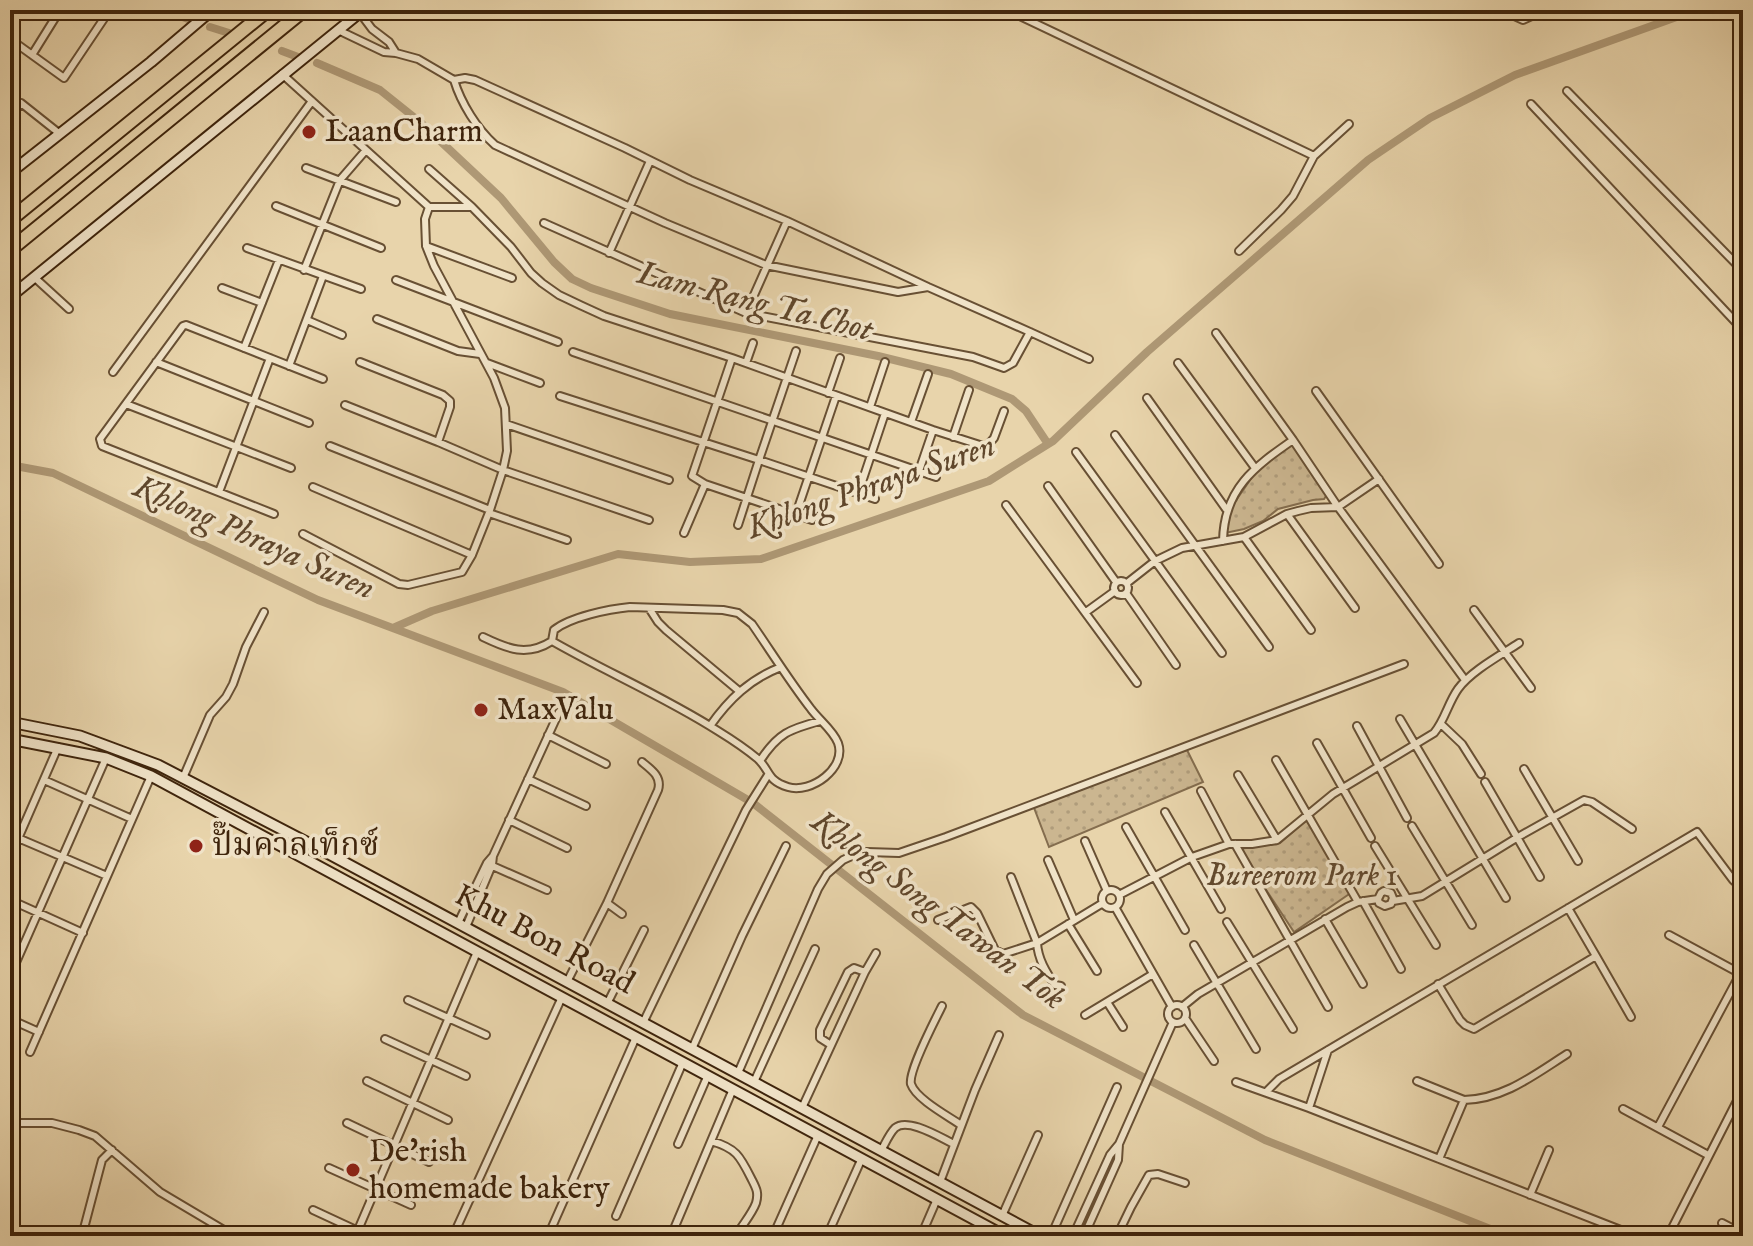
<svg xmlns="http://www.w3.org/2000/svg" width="1753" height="1246" font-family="'IM FELL English','Noto Serif Thai',serif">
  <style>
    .grass { fill: url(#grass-dots); stroke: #846d4e; stroke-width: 2 }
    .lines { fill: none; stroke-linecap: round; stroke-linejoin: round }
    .canal { stroke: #ae9875; stroke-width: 8 }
    .minor-casing { stroke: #685034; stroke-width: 10 }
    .secondary-casing { stroke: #3e240c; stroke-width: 13 }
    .motorway-casing { stroke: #3e240c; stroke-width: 16 }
    .minor { stroke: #f0e3c8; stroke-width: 6 }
    .secondary { stroke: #f0e3c8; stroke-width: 9 }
    .motorway { stroke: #e8d4ab; stroke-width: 12 }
    .poi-dot { fill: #8f2418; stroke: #f0e3c8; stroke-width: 3 }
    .labels { text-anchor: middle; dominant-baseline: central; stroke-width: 7; stroke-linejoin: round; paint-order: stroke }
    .poi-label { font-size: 32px; fill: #3e240c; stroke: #f0e3c8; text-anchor: start }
    .park-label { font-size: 32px; font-style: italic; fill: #61482d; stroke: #f0e3c8 }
    .street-label { font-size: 32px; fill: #3e240c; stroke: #f0e3c8 }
    .water-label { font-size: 34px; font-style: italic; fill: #60472c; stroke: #f0e3c8 }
  </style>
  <defs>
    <pattern id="grass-dots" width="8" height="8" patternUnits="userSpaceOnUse" patternTransform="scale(2)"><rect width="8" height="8" fill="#cbb690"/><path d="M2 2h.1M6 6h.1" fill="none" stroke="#af9c7b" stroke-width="1.8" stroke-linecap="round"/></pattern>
  </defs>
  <rect width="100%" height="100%" fill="#e8d4ab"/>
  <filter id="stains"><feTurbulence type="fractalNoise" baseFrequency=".0025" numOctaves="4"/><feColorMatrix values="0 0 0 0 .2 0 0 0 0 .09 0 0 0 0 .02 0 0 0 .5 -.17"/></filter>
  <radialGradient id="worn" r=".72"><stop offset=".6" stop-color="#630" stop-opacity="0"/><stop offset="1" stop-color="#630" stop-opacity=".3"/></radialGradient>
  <path class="grass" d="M1294 443 1328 493 1324 499 1313 500 1278 509 1263 521 1244 529 1225 533 1228 512 1257 470Z
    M1187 750 1203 782 1049 847 1033 805Z
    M1311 816 1355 890 1294 932 1239 849 1280 843Z"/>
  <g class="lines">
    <path class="canal" d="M118 14 180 16 191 20
      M210 27 229 33
      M282 51 298 57
      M317 63 380 90 420 122 501 198 554 262 572 279 591 288 670 314 878 356 951 374 1012 399 1026 411 1048 444
      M10 465 53 473 318 600 563 692 753 803 1023 1015 1265 1140 1508 1236
      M393 628 432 611 618 554 690 562 761 559 989 481 1053 441 1147 352 1368 160 1430 118 1515 75 1696 10"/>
    <g class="minor-casing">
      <path id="minor" d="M1007 10 1314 156
        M1501 10 1523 20 1545 10
        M360 13 372 29 389 42 396 53
        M338 30 384 52 396 53 418 59 454 80C461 103 477 129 495 145L665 223 766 265 898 292 928 287
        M10 39 64 78 105 17
        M32 55 60 10
        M282 74 429 207
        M454 80 465 78 475 80 625 148 690 180 787 221 746 313 544 223
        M1567 91 1743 271
        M1531 104 1743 330
        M10 117 21 103 60 134
        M306 168 396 202
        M429 169 472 207
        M276 206 381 248
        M426 246 512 278
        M247 248 361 289
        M1239 251 1281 210 1293 196 1314 156 1349 124
        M609 253 650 161
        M304 270 340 180 366 150
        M34 277 69 309
        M396 280 558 342
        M222 288 262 303
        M746 313 973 357 1004 368 1013 363 1030 332 928 287 787 221
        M377 319 458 351 480 354
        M307 320 342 335
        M1030 332 1089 359
        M1216 333 1293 440 1338 507 1379 479
        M244 348 279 260
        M796 351 759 460 875 499
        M573 352 936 477
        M732 358 692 476 705 484 812 520
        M156 362 309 423
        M360 362 443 395 450 401V407L438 442
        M487 363 540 383
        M746 363 753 343
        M1178 363 1255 468
        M289 366 323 276
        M113 372 312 101
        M1316 391 1439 564
        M828 393 840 358
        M560 396 759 460 738 525
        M1147 398 1226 509
        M126 404 291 468
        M345 405 438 442 503 470 649 520
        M870 407 885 362
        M911 422 928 374
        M506 424 669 480
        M1115 435 1269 647
        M953 437 969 390
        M330 446 490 510
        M1076 452 1222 653
        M919 471 933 430
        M1048 486 1116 582
        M313 487 472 555
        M219 492 270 358
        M858 494 885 413
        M1006 505 1137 683
        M489 513 567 540
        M274 514 102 446 100 439 183 326 186 325 323 379
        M796 514 836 396
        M1287 514 1355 608
        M684 533 705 484
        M303 534 399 584 408 585 462 572 472 555 490 510 503 470 507 451 505 408 494 378 434 266 426 246 425 219 429 207H472L511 247 531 273 542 283 559 295 580 305 604 316 732 358 933 430 983 446H987L994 438 1004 411
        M1244 537 1311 630
        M1223 541C1224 489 1254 467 1293 440
        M1114 588a7 7 0 1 1 14 0a7 7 0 1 1-14 0Z
        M1127 583 1155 561 1182 548 1244 537 1287 514 1298 511 1311 508 1338 507 1465 680
        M1126 593 1176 665
        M630 607 723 610 738 613 752 624C772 653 790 682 811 709 819 720 833 730 838 743 847 768 811 794 788 787 767 781 770 770 758 759 746 749 731 739 718 731 665 697 606 672 552 641L554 630C570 617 609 609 630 607Z
        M649 608 658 622 666 630 739 691
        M1474 610 1531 688
        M1086 612 1115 591
        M483 637C508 649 527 657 552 641
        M1400 719 1506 898
        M1441 724 1462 744 1481 774
        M710 726C729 699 750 679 781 667
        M1357 726 1407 818
        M548 735 606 764
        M1317 743 1371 838
        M1276 760 1358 902
        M760 761C778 733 790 729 820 721
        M1524 769 1578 861
        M1238 775 1277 840
        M183 778 210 715 226 697 233 684 246 647 264 612
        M528 779 586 806
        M44 780 132 819
        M1485 782 1540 877
        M1201 791 1229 844
        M1165 812 1221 909
        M509 820 567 848
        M1412 826 1472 925
        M1126 827 1185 930
        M18 838 107 876
        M1085 841 1107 891
        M1235 844 1328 1007
        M1375 846 1436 945
        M10 857 58 747
        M1048 860 1074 920
        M488 864 547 890
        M1102 899a9 9 0 1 1 18 0a9 9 0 1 1-18 0Z
        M1119 895 1192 857 1229 844H1252L1277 840 1333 794 1434 733C1445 720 1448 703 1458 689 1471 671 1501 655 1519 643
        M10 900 83 933
        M1363 901 1401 969
        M1393 901 1422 896 1518 837 1584 800 1592 802 1632 829
        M607 903 622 914
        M1115 907 1172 1007
        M1325 919 1363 984
        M938 920 971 907 977 913 995 950 1003 954 1037 943 1011 877
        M1227 922 1293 1029
        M458 923 487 863 493 856 559 712
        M1068 924 1097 971
        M466 927 492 865 493 856
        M1669 935 1743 975
        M1194 945 1256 1049
        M1596 956 1631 1017
        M10 976 106 758
        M567 982 607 903 658 790C662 777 652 770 642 762
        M1438 984 1460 1020 1465 1025 1474 1029 1479 1026 1596 956 1568 908
        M1061 986 1055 985C1046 972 1038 959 1037 943L1103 903
        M408 1000 486 1035
        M1107 1002 1123 1027
        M607 1004 644 930
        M1168 1014a9 9 0 1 1 18 0a9 9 0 1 1-18 0Z
        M942 1006C935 1020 908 1072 911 1084 916 1099 948 1116 961 1125
        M1182 1007 1198 994 1347 907 1358 902 1378 899 1381 893 1384 891 1391 893 1393 898 1391 904 1385 906 1379 903 1378 899
        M1085 1015 1153 974
        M1185 1018 1214 1061
        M10 1019 39 1032
        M643 1023 746 810 768 775
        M385 1039 466 1076
        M831 1045 820 1038V1030L848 972 854 968 865 972
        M692 1049 742 936 786 846
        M30 1052 151 776
        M738 1073 818 889 827 874 843 860 856 854 867 852 899 853 946 837 1404 664
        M10 1080 15 1085 12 1124
        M367 1081 448 1120
        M1417 1081 1464 1100
        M754 1082 815 949
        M1236 1082 1309 1108 1636 1236
        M1266 1092 1279 1079 1697 832 1733 880 1743 889
        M802 1108 865 972 876 953
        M1309 1108 1328 1050
        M1623 1109 1708 1155
        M10 1123H52L79 1130 95 1136 160 1192 234 1236
        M347 1123 429 1162
        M1658 1127 1740 974
        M711 1141C736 1148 740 1156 751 1178 756 1188 759 1192 756 1203 752 1214 742 1225 736 1236
        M678 1144 708 1075
        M881 1151C885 1144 889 1134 895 1128 908 1117 941 1138 954 1144
        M1439 1159 1464 1100C1504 1099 1534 1075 1567 1054
        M329 1168 411 1205
        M1740 1179 1743 1181
        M940 1182 975 1090 999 1035
        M1530 1195 1549 1150
        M313 1210 369 1236
        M616 1216 683 1062
        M1002 1216 1038 1135
        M1722 1223 1743 1234
        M358 1230 477 952
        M82 1236 102 1160 112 1150
        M453 1236 562 997
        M548 1236 636 1037
        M671 1236 733 1089
        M773 1236 818 1135
        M827 1236 862 1158
        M921 1236 937 1199
        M1051 1236 1117 1087
        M1073 1236 1110 1155 1119 1144 1173 1022
        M1084 1236 1118 1160 1119 1144
        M1117 1236 1131 1207 1149 1175 1158 1174 1185 1183
        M1668 1236 1743 1089"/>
    </g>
    <g class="secondary-casing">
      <path id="secondary" d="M10 173 151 62 212 10
        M10 297 363 10
        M10 722 80 736 158 765 316 847 1040 1236
        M10 739 106 758 151 776 1005 1236"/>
    </g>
    <g class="motorway-casing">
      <path id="motorway" d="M10 220 268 10
        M10 250 304 10"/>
    </g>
    <use href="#minor" class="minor"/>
    <use href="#secondary" class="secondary"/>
    <use href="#motorway" class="motorway"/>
  </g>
  <g class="poi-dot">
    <circle cx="309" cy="132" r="8"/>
    <circle cx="481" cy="710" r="8"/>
    <circle cx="196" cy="846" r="8"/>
    <circle cx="353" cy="1170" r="8"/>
  </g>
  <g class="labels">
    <g class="poi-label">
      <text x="325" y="132">LaanCharm</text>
      <text x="497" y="710">MaxValu</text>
      <text x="212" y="846">ปั๊มคาลเท็กซ์</text>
      <text x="369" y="1152">De'rish<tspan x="369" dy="37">homemade bakery</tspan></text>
    </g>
    <g class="park-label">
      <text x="1302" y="876">Bureerom Park 1</text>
    </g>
    <g class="street-label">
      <text transform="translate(544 940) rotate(28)">Khu Bon Road</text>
    </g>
    <g class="water-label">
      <text transform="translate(755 302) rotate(14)">Lam Rang Ta Chot</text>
      <text transform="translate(871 487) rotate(-19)">Khlong Phraya Suren</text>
      <text transform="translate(254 538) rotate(24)">Khlong Phraya Suren</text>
      <text transform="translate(938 910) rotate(37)">Khlong Song Tawan Tok</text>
    </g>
  </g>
  <rect width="1753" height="1246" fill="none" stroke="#e8d4ab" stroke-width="40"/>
  <rect x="12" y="12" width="1729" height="1222" fill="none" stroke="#3e240c" stroke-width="4"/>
  <rect x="20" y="20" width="1713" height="1206" fill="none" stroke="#3e240c" stroke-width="2"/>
  <rect width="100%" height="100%" filter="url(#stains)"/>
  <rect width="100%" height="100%" fill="url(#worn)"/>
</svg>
